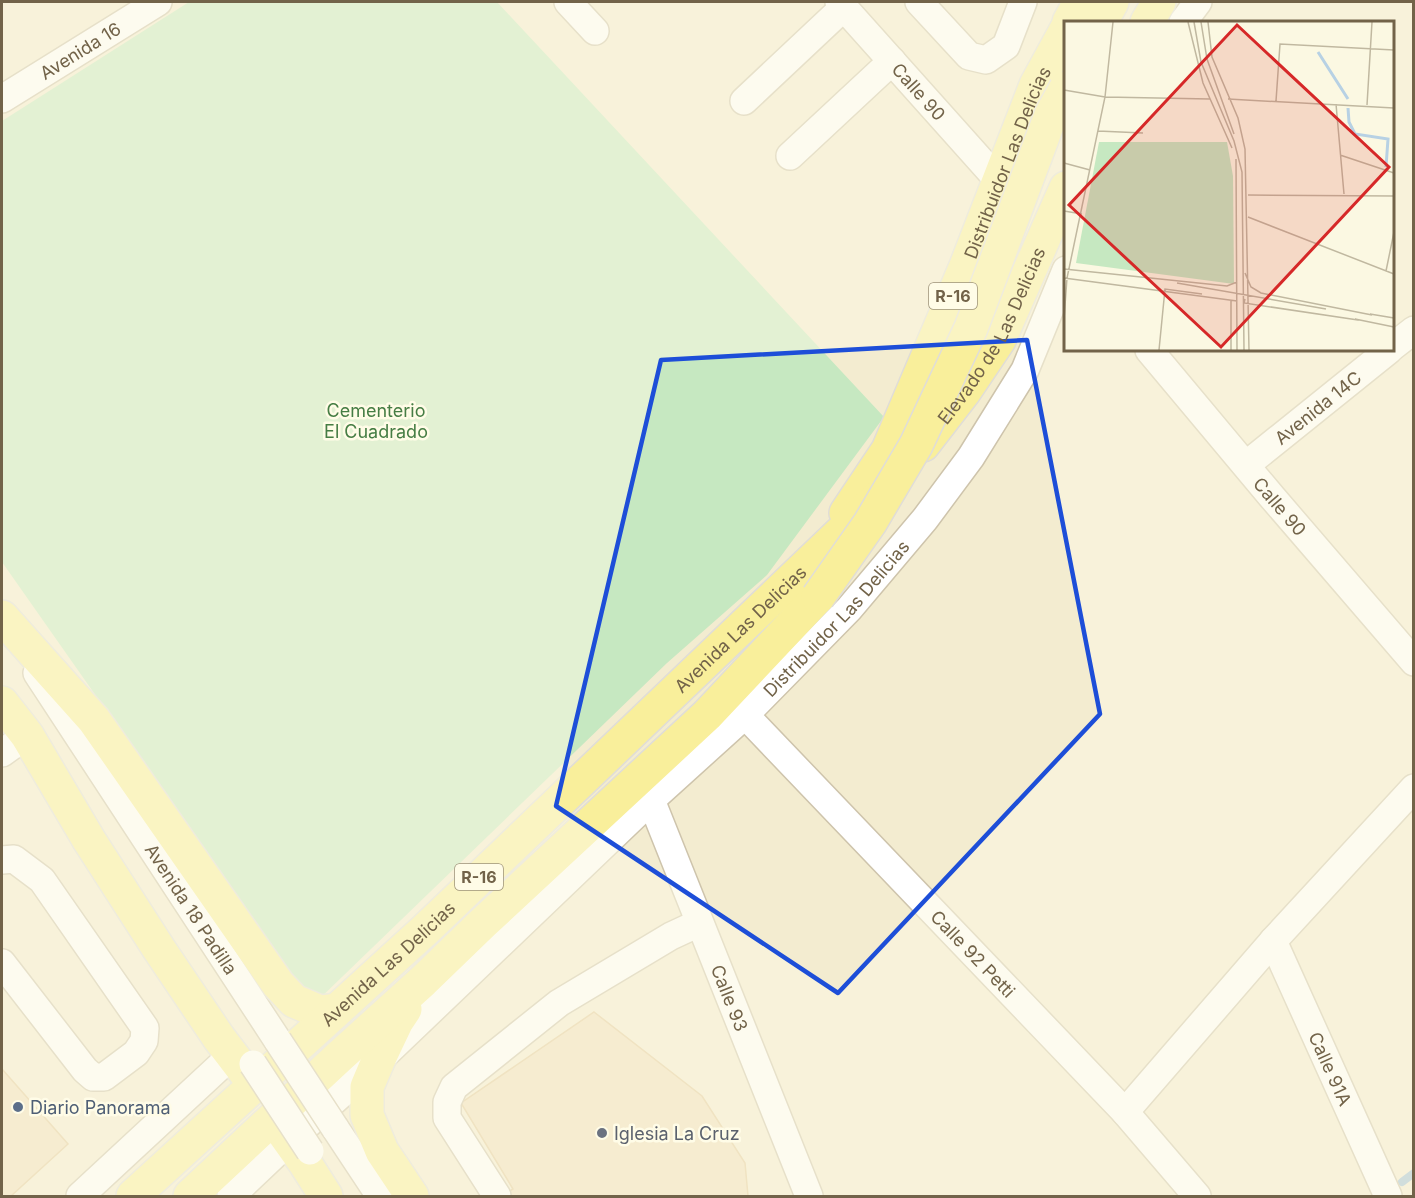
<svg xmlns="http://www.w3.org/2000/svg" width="1415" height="1198" font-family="Inter,sans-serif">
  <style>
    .residential { fill: #f3ecd0; fill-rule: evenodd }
    .green { fill: #c6e8c1 }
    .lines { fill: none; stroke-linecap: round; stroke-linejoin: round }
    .stream { stroke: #9ebed5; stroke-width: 8 }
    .building { fill: #f0deba; stroke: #e2c99b; stroke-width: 1.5 }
    .minor-casing { stroke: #cec4ac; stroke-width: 30 }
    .major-casing { stroke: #e0ddd7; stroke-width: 36 }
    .minor { stroke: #fff; stroke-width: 27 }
    .major { stroke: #f9ef9b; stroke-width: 33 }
    .minor-bridge-casing { stroke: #cec4ac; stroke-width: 30; stroke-linecap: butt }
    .major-bridge-casing { stroke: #e0ddd7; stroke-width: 36; stroke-linecap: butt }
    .minor-bridge { stroke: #fff; stroke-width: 27 }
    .major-bridge { stroke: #f9ef9b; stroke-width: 33 }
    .marked { fill: none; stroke: #1d4ed8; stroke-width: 4.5; stroke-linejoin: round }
    .service-dot { fill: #5c6f8a; stroke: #fffce7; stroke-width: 2 }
    .worship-dot { fill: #6b7280; stroke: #fffce7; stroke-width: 2 }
    .labels { text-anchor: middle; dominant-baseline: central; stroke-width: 5; stroke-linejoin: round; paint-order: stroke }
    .shield { fill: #fffce7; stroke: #9c9178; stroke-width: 1.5 }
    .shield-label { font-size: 16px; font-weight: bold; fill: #726349 }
    .street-label { font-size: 18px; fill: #726349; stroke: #fffce7 }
    .park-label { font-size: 18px; fill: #467d44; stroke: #fffce7 }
    .service-label { font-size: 18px; fill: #4e5e75; stroke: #fffce7; text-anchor: start }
    .worship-label { font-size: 18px; fill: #5b616d; stroke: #fffce7; text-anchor: start }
    .inset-river { fill: none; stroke: #b7d1e4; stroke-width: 3 }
    .inset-road { fill: none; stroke: #c0b8a0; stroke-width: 1.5 }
    .view { fill: #d62828; fill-opacity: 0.15; stroke: #d62828; stroke-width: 3 }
    .inset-edge { fill: none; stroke: #726349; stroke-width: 3 }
  </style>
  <rect width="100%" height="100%" fill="#fbf8e2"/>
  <path class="residential" d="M2 2H1413V1196H2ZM1066 22H1392V350H1066Z"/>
  <path class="green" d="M189 2H497L884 417 767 575 667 663 313 1005 2 562V121Z"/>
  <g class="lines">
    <path class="stream" d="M1402 1182 1414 1173"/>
  </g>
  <path class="building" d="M594 1012 702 1096 745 1163 748 1196H502L513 1189 461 1103Z
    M2 1069 68 1144 11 1196H2Z"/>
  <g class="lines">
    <g class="minor-casing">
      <g id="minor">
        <path d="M568 2 595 31"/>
        <path id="s1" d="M839 2 999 181"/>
        <path d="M919 2 969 56 986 60 1006 46 1023 2"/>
        <path d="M1183 22 1198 2"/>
        <path id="s2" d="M2 99 158 2"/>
        <path d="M744 101 844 7"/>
        <path d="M790 156 892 61"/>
        <path d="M1392 347 1414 330"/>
        <path id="s3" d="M1149 350 1272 497 1414 662"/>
        <path id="s4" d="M1246 465 1389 350"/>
        <path id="s5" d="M37 673 278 1041"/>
        <path id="s6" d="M745 715 1125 1112 1197 1196"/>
        <path d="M2 753 27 735 39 751"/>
        <path id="s7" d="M651 800 809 1196"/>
        <path d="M2 860 14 859 42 880 145 1028 144 1041 136 1053 104 1077H93L85 1070 2 963"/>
        <path id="s8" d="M1273 941 1388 1196"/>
        <path d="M1125 1112 1273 941 1414 788"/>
        <path d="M335 1128 380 1196"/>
        <path d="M80 1196 232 1055"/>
        <path id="s9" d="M231 1196 289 1141 378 1061 651 800 745 715 849 609 925 519 971 457 1025 370 1066 270"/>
        <path d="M497 1196 447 1118V1102L454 1087 559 1003 671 936 699 923"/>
      </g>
    </g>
    <g class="major-casing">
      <g id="major">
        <path d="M1069 22 1080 2"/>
        <path d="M1101 22 1112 2"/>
        <path d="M1147 22 1159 2"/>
        <path id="s10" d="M923 445 964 392 999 340 1066 188"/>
        <path id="s11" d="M846 513 888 450 966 266 1036 85 1066 30"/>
        <path d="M2 617 94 720 278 984 294 1001 320 1012 336 1010"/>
        <path d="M2 703 27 735 89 840 159 949 219 1038 255 1085"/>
        <path d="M405 1009 397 1021 378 1061 367 1087V1115L382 1151 412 1196"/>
        <path d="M280 1128 305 1163 326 1196"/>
        <path id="s12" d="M133 1196 426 929 877 498"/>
        <path d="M190 1196 339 1057 423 981 483 923 707 715 818 597"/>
      </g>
    </g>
    <use href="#minor" class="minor"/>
    <use href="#major" class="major"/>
    <g class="minor-bridge-casing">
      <path id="minor-bridge" d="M278 1041 335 1128
        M253 1064 310 1151"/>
    </g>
    <g class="major-bridge-casing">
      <path id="major-bridge" d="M818 597 870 523 916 445 971 328 1051 115 1066 88"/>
    </g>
    <use href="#minor-bridge" class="minor-bridge"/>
    <use href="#major-bridge" class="major-bridge"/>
  </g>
  <path d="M0 0H1415V1198H0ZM1027 340 1100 714 838 993 556 806 661 360Z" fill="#fbf8e2" fill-opacity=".55" fill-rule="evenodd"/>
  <path class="marked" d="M1027 340 1100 714 838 993 556 806 661 360Z"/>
  <circle class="service-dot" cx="18" cy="1107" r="6"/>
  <circle class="worship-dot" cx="602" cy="1133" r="6"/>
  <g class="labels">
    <g class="shield">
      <rect x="929" y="283" width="48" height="26" rx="4.5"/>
      <rect x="455" y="864" width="48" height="26" rx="4.5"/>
    </g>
    <g class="shield-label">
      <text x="953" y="296">R-16</text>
      <text x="479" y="877">R-16</text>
    </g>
    <g class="street-label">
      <text stroke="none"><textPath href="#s2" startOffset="92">Avenida 16</textPath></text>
      <text stroke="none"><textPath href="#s1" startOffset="120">Calle 90</textPath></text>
      <text stroke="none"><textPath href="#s11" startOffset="387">Distribuidor Las Delicias</textPath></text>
      <text stroke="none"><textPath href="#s10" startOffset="130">Elevado de Las Delicias</textPath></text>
      <text stroke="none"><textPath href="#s4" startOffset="92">Avenida 14C</textPath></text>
      <text stroke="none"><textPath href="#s3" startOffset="204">Calle 90</textPath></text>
      <text stroke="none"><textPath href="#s9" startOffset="837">Distribuidor Las Delicias</textPath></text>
      <text stroke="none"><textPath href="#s12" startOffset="831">Avenida Las Delicias</textPath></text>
      <text stroke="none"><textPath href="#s5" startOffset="282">Avenida 18 Padilla</textPath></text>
      <text stroke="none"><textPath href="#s6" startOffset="330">Calle 92 Petti</textPath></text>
      <text stroke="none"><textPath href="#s12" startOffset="345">Avenida Las Delicias</textPath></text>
      <text stroke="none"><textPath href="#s7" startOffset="213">Calle 93</textPath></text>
      <text stroke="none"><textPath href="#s8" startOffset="140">Calle 91A</textPath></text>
    </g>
    <g class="park-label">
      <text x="376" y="410">Cementerio<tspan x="376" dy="21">El Cuadrado</tspan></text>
    </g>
    <g class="service-label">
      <text x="30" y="1107">Diario Panorama</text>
    </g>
    <g class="worship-label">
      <text x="614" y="1133">Iglesia La Cruz</text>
    </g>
  </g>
  <g transform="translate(1064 21)">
    <rect width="330" height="330" fill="#fbf8e2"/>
    <path d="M35 121H163L169 155 170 263 12 242Z" fill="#c6e8c1"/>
    <path class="inset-river" d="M254 31 284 78M284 87 285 101 291 113 324 118 322 146"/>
    <path class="inset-road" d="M124 1 139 62 168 127M130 1 137 41 170 120 178 151 180 329M137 1 143 38 170 113M144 1 148 36 174 97 181 128 185 329M0 69 41 76 146 78M164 78 330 87M212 80 216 23 330 29M272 83 280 173M303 84 308 1M34 110 79 112M276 134 330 152M172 138 173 329M0 142 26 149M184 174 330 175M0 190 18 193M184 196 330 253M0 248 163 265 173 261M322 250 330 211M181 252 187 266 197 272 308 294M0 257 173 280M113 262 262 288M181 278 180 282 294 299M306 293 330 297M0 298 3 257 41 76 49 1M291 298 330 306M95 329 101 268 138 273M167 329V280"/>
    <path class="view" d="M173 4 325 146 157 326 5 184Z"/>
    <rect width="330" height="330" class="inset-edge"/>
  </g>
  <rect width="1415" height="1198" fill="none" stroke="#726349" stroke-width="6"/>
</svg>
